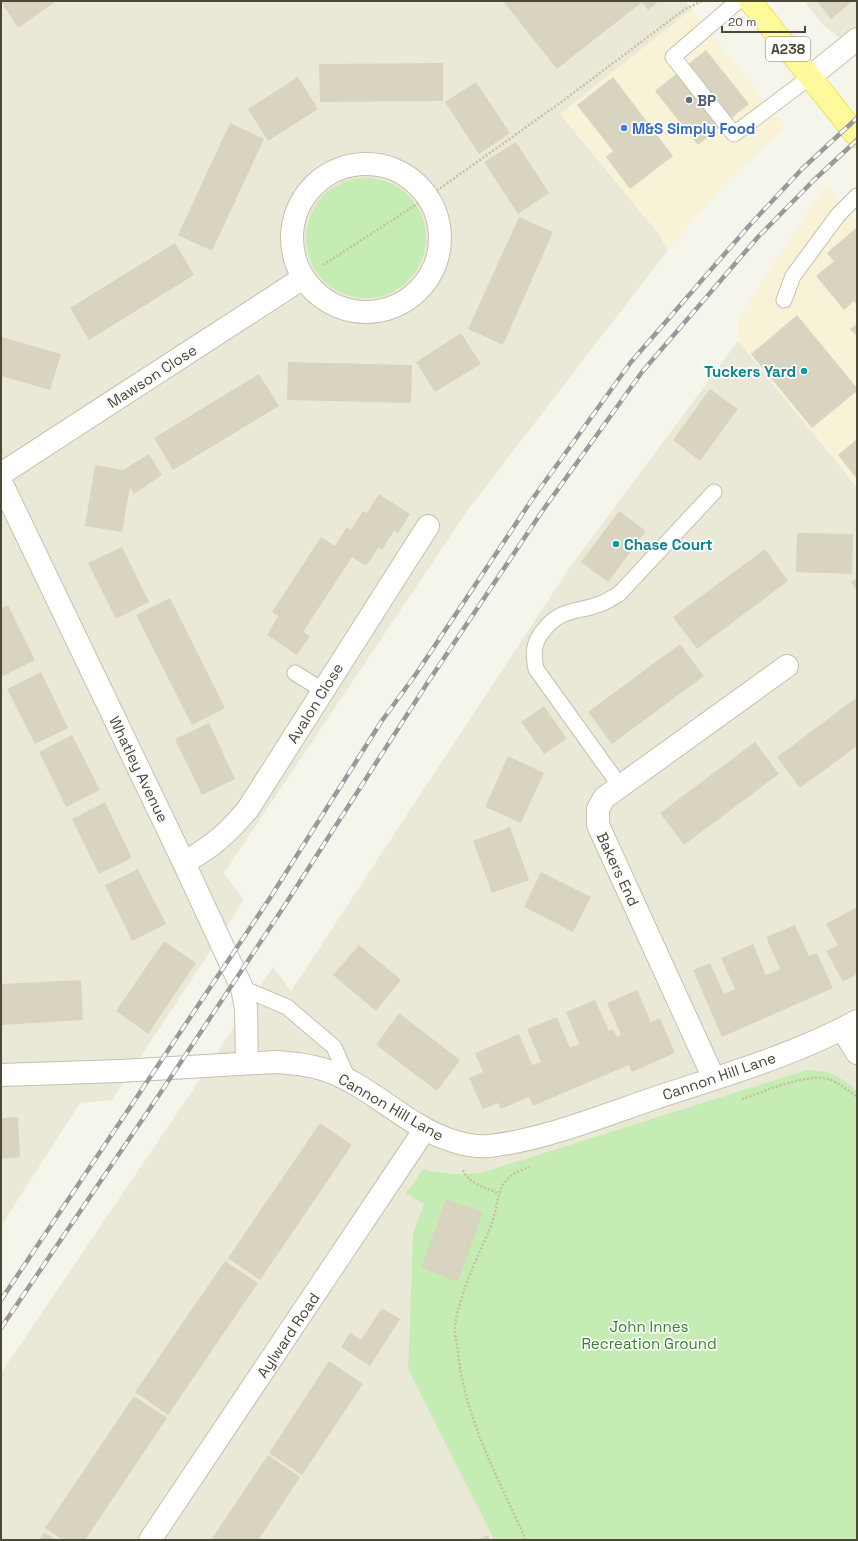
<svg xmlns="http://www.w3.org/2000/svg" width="858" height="1541" font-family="'Space Grotesk',sans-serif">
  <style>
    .residential { fill: #eae9d8 }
    .commercial { fill: #f8f2d6 }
    .green { fill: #c5ecb2 }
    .building { fill: #d9d4bf }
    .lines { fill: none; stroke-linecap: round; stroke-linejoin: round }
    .service-casing { stroke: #c3c0ac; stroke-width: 17 }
    .minor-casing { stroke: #c3c0ac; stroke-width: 24 }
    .primary-casing { stroke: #ece263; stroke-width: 24 }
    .path { stroke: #c5c09d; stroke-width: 2.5; stroke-dasharray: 2 2; stroke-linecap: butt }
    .service { stroke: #fff; stroke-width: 15 }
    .minor { stroke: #fff; stroke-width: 22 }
    .primary { stroke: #fff99b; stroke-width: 22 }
    .rail-casing { stroke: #999; stroke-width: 4.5 }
    .rail { stroke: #fff; stroke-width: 3; stroke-dasharray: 9; stroke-linecap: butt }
    .service-dot { fill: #5c6f8a; stroke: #fff; stroke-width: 1.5 }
    .shop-dot { fill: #3f7fe0; stroke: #fff; stroke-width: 1.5 }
    .culture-dot { fill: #0f9aa8; stroke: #fff; stroke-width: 1.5 }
    .labels { text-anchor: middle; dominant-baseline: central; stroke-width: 3.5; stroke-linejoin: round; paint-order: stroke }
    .shield { fill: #fff; stroke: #817f74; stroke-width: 1 }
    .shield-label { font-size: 14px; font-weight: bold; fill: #4b4838 }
    .service-label { font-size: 15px; font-weight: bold; fill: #4e5e75; stroke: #fff; text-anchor: start }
    .shop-label { font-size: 15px; font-weight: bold; fill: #366cbe; stroke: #fff; text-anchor: start }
    .culture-label { font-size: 15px; font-weight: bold; fill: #0d838f; stroke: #fff; text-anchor: end }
    .street-label { font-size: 15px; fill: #4b4838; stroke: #fff }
    .park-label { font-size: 15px; fill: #348226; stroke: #fff }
  </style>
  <rect width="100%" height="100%" fill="#f6f5eb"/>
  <path class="residential" d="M1 1H685L692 9 560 114 658 233 668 250 467 511 224 873 244 900 112 1100 80 1103 1 1226Z
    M804 1H857V50L824 26Z
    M738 341 857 487V1091L840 1078 484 1172 465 1175H450L422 1169 424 1204 413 1232 408 1369 494 1540H1V1373L190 1094 273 967 291 991 568 570Z"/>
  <path class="commercial" d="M692 9 785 127 723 186 668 250 658 233 560 114Z
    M826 184 857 222V487L738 341V319Z"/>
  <path class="green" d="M306 238a60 60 0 1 1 120 0a60 60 0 1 1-120 0Z
    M807 1070C829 1070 840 1076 857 1091V1540H494L408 1369 413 1232 424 1204 406 1193 423 1169C444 1174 462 1176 484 1172Z"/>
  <path class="building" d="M1 1H56L18 28Z
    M503 1H659L648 10 642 2 557 69Z
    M817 1H853L831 19Z
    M706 50 749 104 698 145 655 91Z
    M443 63V101L320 102 319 64Z
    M298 77 318 109 268 141 248 109Z
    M613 77 673 156 630 189 606 157 613 151 577 105Z
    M476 82 510 133 479 154 445 102Z
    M230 123 264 139 212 251 178 235Z
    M516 142 549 193 518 214 484 162Z
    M519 217 553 232 503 345 468 329Z
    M857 227V305L854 301 844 310 816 276 834 261 827 253Z
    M175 243 194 275 89 340 70 308Z
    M797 315 857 388V391L812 428 751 354Z
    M857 324V336L850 329Z
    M461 333 481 364 435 392 416 362Z
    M1 337 61 354 50 390 1 376Z
    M288 362 412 365 411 403 287 400Z
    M259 374 279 406 173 470 154 438Z
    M710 389 738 409 700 461 673 440Z
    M857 439V479L838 455Z
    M149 454 162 475 134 494 130 487 122 532 85 526 95 465 123 470Z
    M379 494 410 514 398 533 394 531 382 550 379 547 366 566 352 557 303 632 310 636 297 655 267 635 278 616 272 612 321 537 335 546 347 527 351 530 363 511 367 513Z
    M619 511 646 531 608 582 581 562Z
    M797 533 853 534 852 574 796 572Z
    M122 547 149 602 116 619 88 563Z
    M765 549 788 581 697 649 673 617Z
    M857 578V591L851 582Z
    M170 598 225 708 192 725 136 615Z
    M8 605 35 660 1 677V608Z
    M680 644 704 676 612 744 588 712Z
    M41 672 68 728 35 744 7 689Z
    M857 697V746L800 788 777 757Z
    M544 706 567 739 544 754 521 722Z
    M209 723 235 779 202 795 175 739Z
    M72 735 100 790 66 807 39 752Z
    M755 742 779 774 684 845 660 813Z
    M508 756 544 773 521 823 485 807Z
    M105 802 132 858 99 874 72 819Z
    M510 827 529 880 492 893 473 841Z
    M138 869 166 924 132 941 105 885Z
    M541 872 591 897 573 932 524 907Z
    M857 907V974L843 982 826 951 838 945 826 924Z
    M795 925 809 956 817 953 833 988 722 1037 693 970 710 963 724 994 735 989 721 958 753 944 766 975 780 969 766 937Z
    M164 941 196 963 148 1034 116 1011Z
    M359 945 401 980 376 1011 333 975Z
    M81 980 83 1020 1 1025V984Z
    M637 990 651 1022 660 1018 675 1053 632 1072 629 1065 533 1106 529 1097 501 1109 498 1103 483 1109 469 1078 483 1072 475 1053 519 1034 532 1065 541 1062 527 1029 557 1017 570 1048 579 1044 566 1012 595 1000 609 1031 613 1029 617 1037 621 1035 607 1003Z
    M399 1013 460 1060 437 1091 376 1045Z
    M18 1117 20 1157 1 1159V1118Z
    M320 1123 352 1145 260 1280 228 1258Z
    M446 1199 483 1212 458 1282 421 1268Z
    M225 1261 258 1283 168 1415 135 1392Z
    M382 1308 400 1319 370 1366 341 1347 350 1333 361 1340Z
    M329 1361 363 1384 302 1475 269 1453Z
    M134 1396 167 1418 85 1540H63L45 1528Z
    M268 1455 300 1477 271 1521 258 1540H211Z
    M44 1532 56 1540H39Z
    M488 1535 490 1540H476Z"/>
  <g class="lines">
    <g class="service-casing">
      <path id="service" d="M738 1 673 57 734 134 810 77
        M784 300 793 276 838 215 857 196
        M295 673 324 691
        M620 786 536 669C533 654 533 643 543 631 560 608 576 613 600 604 607 602 613 597 619 594L714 492
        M242 988 287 1007 334 1047 349 1081"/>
    </g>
    <g class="minor-casing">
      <path id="minor" d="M810 77 857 39
        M292 238a74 74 0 1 1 148 0a74 74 0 1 1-148 0Z
        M1 474 303 278
        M1 482 184 863 242 988 246 1008 247 1063
        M184 863C214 845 226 835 248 809L428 526
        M842 1029 857 1053
        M1 1075 120 1071 275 1062C291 1063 306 1064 322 1069 369 1083 405 1126 453 1141 465 1145 478 1147 490 1146 546 1139 602 1116 655 1098 722 1076 795 1055 857 1021
        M714 1079 598 825V809L604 798 787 666
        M150 1540 425 1129"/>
    </g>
    <g class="primary-casing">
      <path id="primary" d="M750 1 857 136"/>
    </g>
    <path class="path" d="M323 265 428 197 560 103 685 9 702 1
      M742 1099C764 1092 809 1071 831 1080 840 1084 849 1091 857 1097
      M463 1170C468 1183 486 1188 498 1193
      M526 1540C499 1480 465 1419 458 1352 457 1344 454 1334 455 1325 460 1292 477 1259 490 1228 503 1196 491 1181 529 1167"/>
    <use href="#service" class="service"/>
    <use href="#minor" class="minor"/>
    <use href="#primary" class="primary"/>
    <g class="rail-casing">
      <path id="rail" d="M1 1300 270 898 381 722 416 674 531 501 631 362 748 227 802 169 857 118
        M1 1328 159 1095 283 908 428 682 543 510 642 372 758 237 813 181 857 140"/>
    </g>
    <use href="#rail" class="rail"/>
  </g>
  <circle class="service-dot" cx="689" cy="100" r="4"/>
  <circle class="shop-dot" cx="624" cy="128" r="4"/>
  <g class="culture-dot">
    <circle cx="804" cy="371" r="4"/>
    <circle cx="616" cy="544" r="4"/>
  </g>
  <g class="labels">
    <rect class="shield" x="766" y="37" width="44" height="24" rx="3"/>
    <g class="shield-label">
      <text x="788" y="49">A238</text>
    </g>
    <g class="service-label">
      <text x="697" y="100">BP</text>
    </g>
    <g class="shop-label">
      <text x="632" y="128">M&amp;S Simply Food</text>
    </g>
    <g class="culture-label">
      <text x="796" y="371">Tuckers Yard</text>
      <text x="624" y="544" text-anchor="start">Chase Court</text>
    </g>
    <g class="street-label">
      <text transform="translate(152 376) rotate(-33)">Mawson Close</text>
      <text transform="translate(315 703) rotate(-58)">Avalon Close</text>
      <text transform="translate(139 769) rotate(64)">Whatley Avenue</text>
      <text transform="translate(618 869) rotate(65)">Bakers End</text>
      <text transform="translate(719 1076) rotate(-19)">Cannon Hill Lane</text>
      <text transform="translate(391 1107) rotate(30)">Cannon Hill Lane</text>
      <text transform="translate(288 1335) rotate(-56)">Aylward Road</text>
    </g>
    <g class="park-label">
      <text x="649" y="1326">John Innes<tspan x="649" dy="17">Recreation Ground</tspan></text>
    </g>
  </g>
  <rect width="858" height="1541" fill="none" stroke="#4b4838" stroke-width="4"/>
  <path d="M722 26v6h83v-6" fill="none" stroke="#4b4838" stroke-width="2"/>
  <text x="728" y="26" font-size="12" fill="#4b4838" stroke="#ffffff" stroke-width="3" paint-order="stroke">20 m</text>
</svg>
